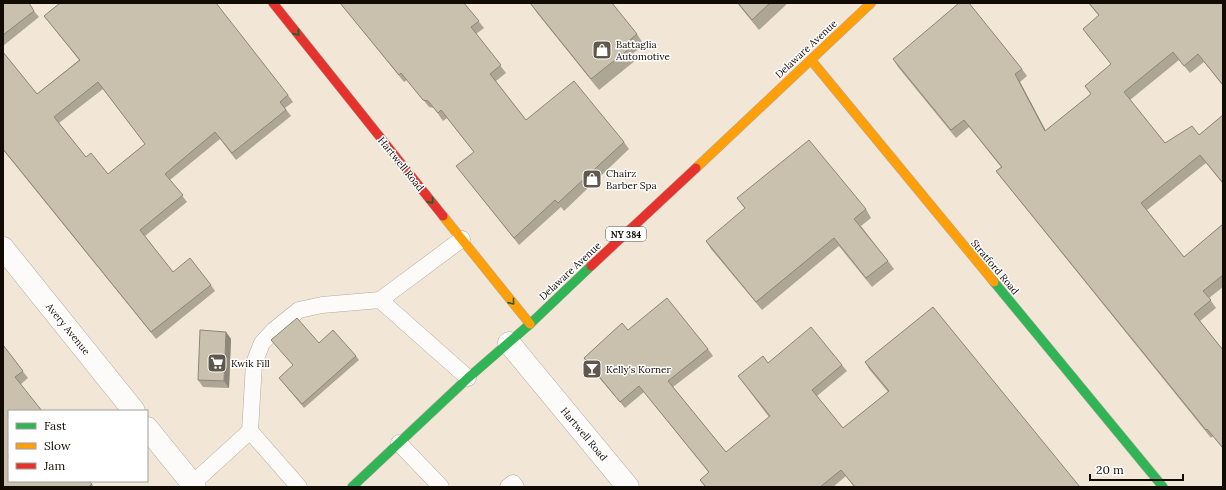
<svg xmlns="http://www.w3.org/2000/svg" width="1226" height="490" font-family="Lora,serif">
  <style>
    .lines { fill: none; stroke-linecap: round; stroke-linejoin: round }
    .lane-casing { stroke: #b3aa9d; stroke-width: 17 }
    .street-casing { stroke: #b3aa9d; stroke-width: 23 }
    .fast-casing { stroke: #b3aa9d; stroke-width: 10 }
    .slow-casing { stroke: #b3aa9d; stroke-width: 10 }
    .jam-casing { stroke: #b3aa9d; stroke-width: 10 }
    .lane { stroke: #fdfbf9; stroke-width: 16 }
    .street { stroke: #fdfbf9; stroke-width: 22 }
    .fast { stroke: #30b455; stroke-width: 9 }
    .slow { stroke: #ff9f0a; stroke-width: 9 }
    .jam { stroke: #e5322d; stroke-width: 9 }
    .wall { fill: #ada695; fill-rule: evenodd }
    .shaded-wall { fill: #8d8779 }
    .building { fill: #c9c1ad; stroke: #8d8779; fill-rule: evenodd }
    .oneway { stroke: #21602c }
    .labels { text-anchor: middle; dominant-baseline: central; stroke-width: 3; stroke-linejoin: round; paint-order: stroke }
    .shield { fill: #fff; stroke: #59544f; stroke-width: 1 }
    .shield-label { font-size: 9px; font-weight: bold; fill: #120b03 }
    .poi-label { font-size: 10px; fill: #120b03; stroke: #fff; text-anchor: start }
    .street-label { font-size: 10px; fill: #120b03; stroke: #fff }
  </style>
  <rect width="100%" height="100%" fill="#f2e6d6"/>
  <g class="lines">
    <g class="lane-casing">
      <path id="lane" d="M380 300 468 378
        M250 431 299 487
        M399 443 441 487
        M192 484 250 431 254 363 262 343 274 330 299 310 322 305 380 300 462 239
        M508 487 513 483 516 487"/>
    </g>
    <g class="street-casing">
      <path id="street" d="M3 248 134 411
        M509 343 628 487
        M147 428 195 487"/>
    </g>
    <g class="fast-casing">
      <path id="fast" d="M994 282 1163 487
        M352 487 468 378 530 324 591 266"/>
    </g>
    <g class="slow-casing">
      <path id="slow" d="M811 60 994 282
        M696 168 871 3
        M443 216 530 324"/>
    </g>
    <g class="jam-casing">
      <path id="jam" d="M273 3 443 216
        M591 266 696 168"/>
    </g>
    <use href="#lane" class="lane"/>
    <use href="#street" class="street"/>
    <use href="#fast" class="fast"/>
    <use href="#slow" class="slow"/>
    <use href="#jam" class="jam"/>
  </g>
  <path class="wall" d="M3 3 34 11 39 17 3 46Z
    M340 3H464L484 28 476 34 506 73 496 81 526 120 624 142 629 149 564 211 561 207 519 245 462 173 456 166 474 152 447 118 443 121 434 108 429 107 407 80 404 82Z
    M530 3 637 34 644 45 632 54 636 60 599 90 537 13Z
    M737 3H788L759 30Z
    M1088 3H1223V86L1204 62 1190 73 1179 60 1130 100 1165 143 1199 135 1223 115V184L1206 163 1147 210 1184 257 1223 224V287L1209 298 1216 308 1200 321 1223 350V449L1213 436 1211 438 1002 179 996 171 1001 167 969 127 956 138 898 67 893 59 1022 69 1027 76 1020 82 1046 131 1091 94 1085 86 1111 64 1088 36 1083 29 1099 16Z
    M44 16 288 95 293 102 285 108 291 116 236 160 220 139 170 180 187 202 145 236 173 272 211 285 215 291 156 339 3 150V52L37 94 79 60ZM103 89 145 144 108 174 86 157 59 123Z
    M737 198 866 209 871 218 861 226 888 261 894 269 872 287 839 246 762 310 711 249 706 241 745 209Z
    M628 330 708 349 713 356 673 387 726 452 769 417 738 376 768 363 842 365 847 371 817 396 843 428 888 392 869 369 865 362 1080 487H854L846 476 833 487H705L700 480 709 473 644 392 625 408 588 365 584 358Z
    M226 332 231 339 229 388 203 387 198 380Z
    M271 340 319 343 356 356 359 360 304 408 279 378 293 365Z
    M3 345 28 378 21 384 9 411 92 484 94 487H3Z"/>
  <path class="shaded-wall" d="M1015 74 1020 82 1050 139 1045 131Z
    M226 332 231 339 229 388 224 381Z"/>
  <path class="building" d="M3 3H29L34 11 3 35Z
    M60 3H216L288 95 280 102 286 110 232 153 215 132 165 174 183 195 140 230 173 272 190 258 211 285 151 332 3 149V52L37 94 80 60 44 16ZM98 82 145 144 108 174 91 153 86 157 54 117Z
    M340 3H464L479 21 471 27 501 65 490 74 526 120 574 81 624 142 558 203 555 200 514 238 456 166 474 152 441 110 438 113 428 101 423 100 401 73 399 75Z
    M530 3H612L637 34 625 44 629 49 591 79Z
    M738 3H770L752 20Z
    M959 3H969L1022 69 1015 74 1045 131 1091 94 1085 86 1111 64 1083 29 1099 15 1089 3H1223V85L1198 54 1184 66 1173 52 1124 92 1165 143 1192 126 1199 135 1223 115V183L1200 155 1141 203 1184 257 1223 224V275L1203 291 1211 300 1194 314 1223 350V448L1207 429 1206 430 996 171 1002 167 964 120 951 130 893 59Z
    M809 140 866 209 854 219 888 261 866 278 834 238 756 302 706 241 745 208 737 198Z
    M667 298 708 349 668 381 726 452 770 416 738 376 763 356 768 363 811 327 842 365 812 390 843 428 889 391 865 362 933 307 1080 487H855L841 470 820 487H706L700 480 709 472 639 386 620 402 584 358 622 323 628 330Z
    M297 318 319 343 333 330 356 356 302 404 279 378 293 365 271 340Z
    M200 330 226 332 224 381 198 380Z
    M3 345 23 371 15 377 42 411H9V481H89L92 484 88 487H3Z"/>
  <defs><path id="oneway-chevron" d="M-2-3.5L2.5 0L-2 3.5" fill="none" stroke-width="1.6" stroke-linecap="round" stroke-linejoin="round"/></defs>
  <g class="oneway">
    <use href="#oneway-chevron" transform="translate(297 33) rotate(51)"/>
    <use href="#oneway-chevron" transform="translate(431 201) rotate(51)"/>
    <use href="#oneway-chevron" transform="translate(512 302) rotate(51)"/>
  </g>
  <defs>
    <g id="shop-square" transform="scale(1)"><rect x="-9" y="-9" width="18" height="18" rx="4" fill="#60584d" stroke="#fff"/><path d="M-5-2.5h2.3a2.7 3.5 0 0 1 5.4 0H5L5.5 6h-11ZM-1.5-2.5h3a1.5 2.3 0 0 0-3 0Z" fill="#fff"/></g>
    <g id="supermarket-square" transform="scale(1)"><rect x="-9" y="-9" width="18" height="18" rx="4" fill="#60584d" stroke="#fff"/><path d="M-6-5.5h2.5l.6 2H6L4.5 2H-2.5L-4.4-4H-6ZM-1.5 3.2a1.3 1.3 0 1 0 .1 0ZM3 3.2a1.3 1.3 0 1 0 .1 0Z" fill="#fff"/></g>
    <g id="bar-square" transform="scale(1)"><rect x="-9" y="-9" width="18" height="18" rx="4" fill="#60584d" stroke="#fff"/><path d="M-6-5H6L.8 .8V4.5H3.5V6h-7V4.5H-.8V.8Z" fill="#fff"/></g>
  </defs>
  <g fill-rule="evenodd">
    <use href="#shop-square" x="602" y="50"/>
    <use href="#shop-square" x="592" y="179"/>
    <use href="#supermarket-square" x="217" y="363"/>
    <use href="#bar-square" x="592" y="369"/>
  </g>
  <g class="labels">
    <rect class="shield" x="606" y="227" width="40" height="14" rx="3"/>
    <g class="shield-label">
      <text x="626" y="234">NY 384</text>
    </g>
    <g class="poi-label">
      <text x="616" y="44">Battaglia<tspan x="616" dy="12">Automotive</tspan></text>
      <text x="606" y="173">Chairz<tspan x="606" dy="12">Barber Spa</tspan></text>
      <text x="231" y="363">Kwik Fill</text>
      <text x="606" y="369">Kelly's Korner</text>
    </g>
    <g class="street-label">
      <text transform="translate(806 49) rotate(-43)">Delaware Avenue</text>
      <text transform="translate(401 164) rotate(51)">Hartwell Road</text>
      <text transform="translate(995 267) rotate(50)">Stratford Road</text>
      <text transform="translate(570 271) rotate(-43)">Delaware Avenue</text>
      <text transform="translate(68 329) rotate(51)">Avery Avenue</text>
      <text transform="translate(584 434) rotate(50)">Hartwell Road</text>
    </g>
  </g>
  <rect width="1226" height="490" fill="none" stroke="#120b03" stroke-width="8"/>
  <rect x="8" y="410" width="140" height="72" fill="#ffffff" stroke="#a09d9a"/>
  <rect x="16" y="423" width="20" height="6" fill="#30b455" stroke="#a09d9a"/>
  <text x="44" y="430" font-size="12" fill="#120b03">Fast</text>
  <rect x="16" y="443" width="20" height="6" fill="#ff9f0a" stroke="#a09d9a"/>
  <text x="44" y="450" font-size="12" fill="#120b03">Slow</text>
  <rect x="16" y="463" width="20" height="6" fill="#e5322d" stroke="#a09d9a"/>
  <text x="44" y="470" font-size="12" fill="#120b03">Jam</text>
  <path d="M1090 474v6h93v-6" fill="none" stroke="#120b03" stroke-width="2"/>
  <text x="1096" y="474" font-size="12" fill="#120b03" stroke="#ffffff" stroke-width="3" paint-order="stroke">20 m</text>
</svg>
